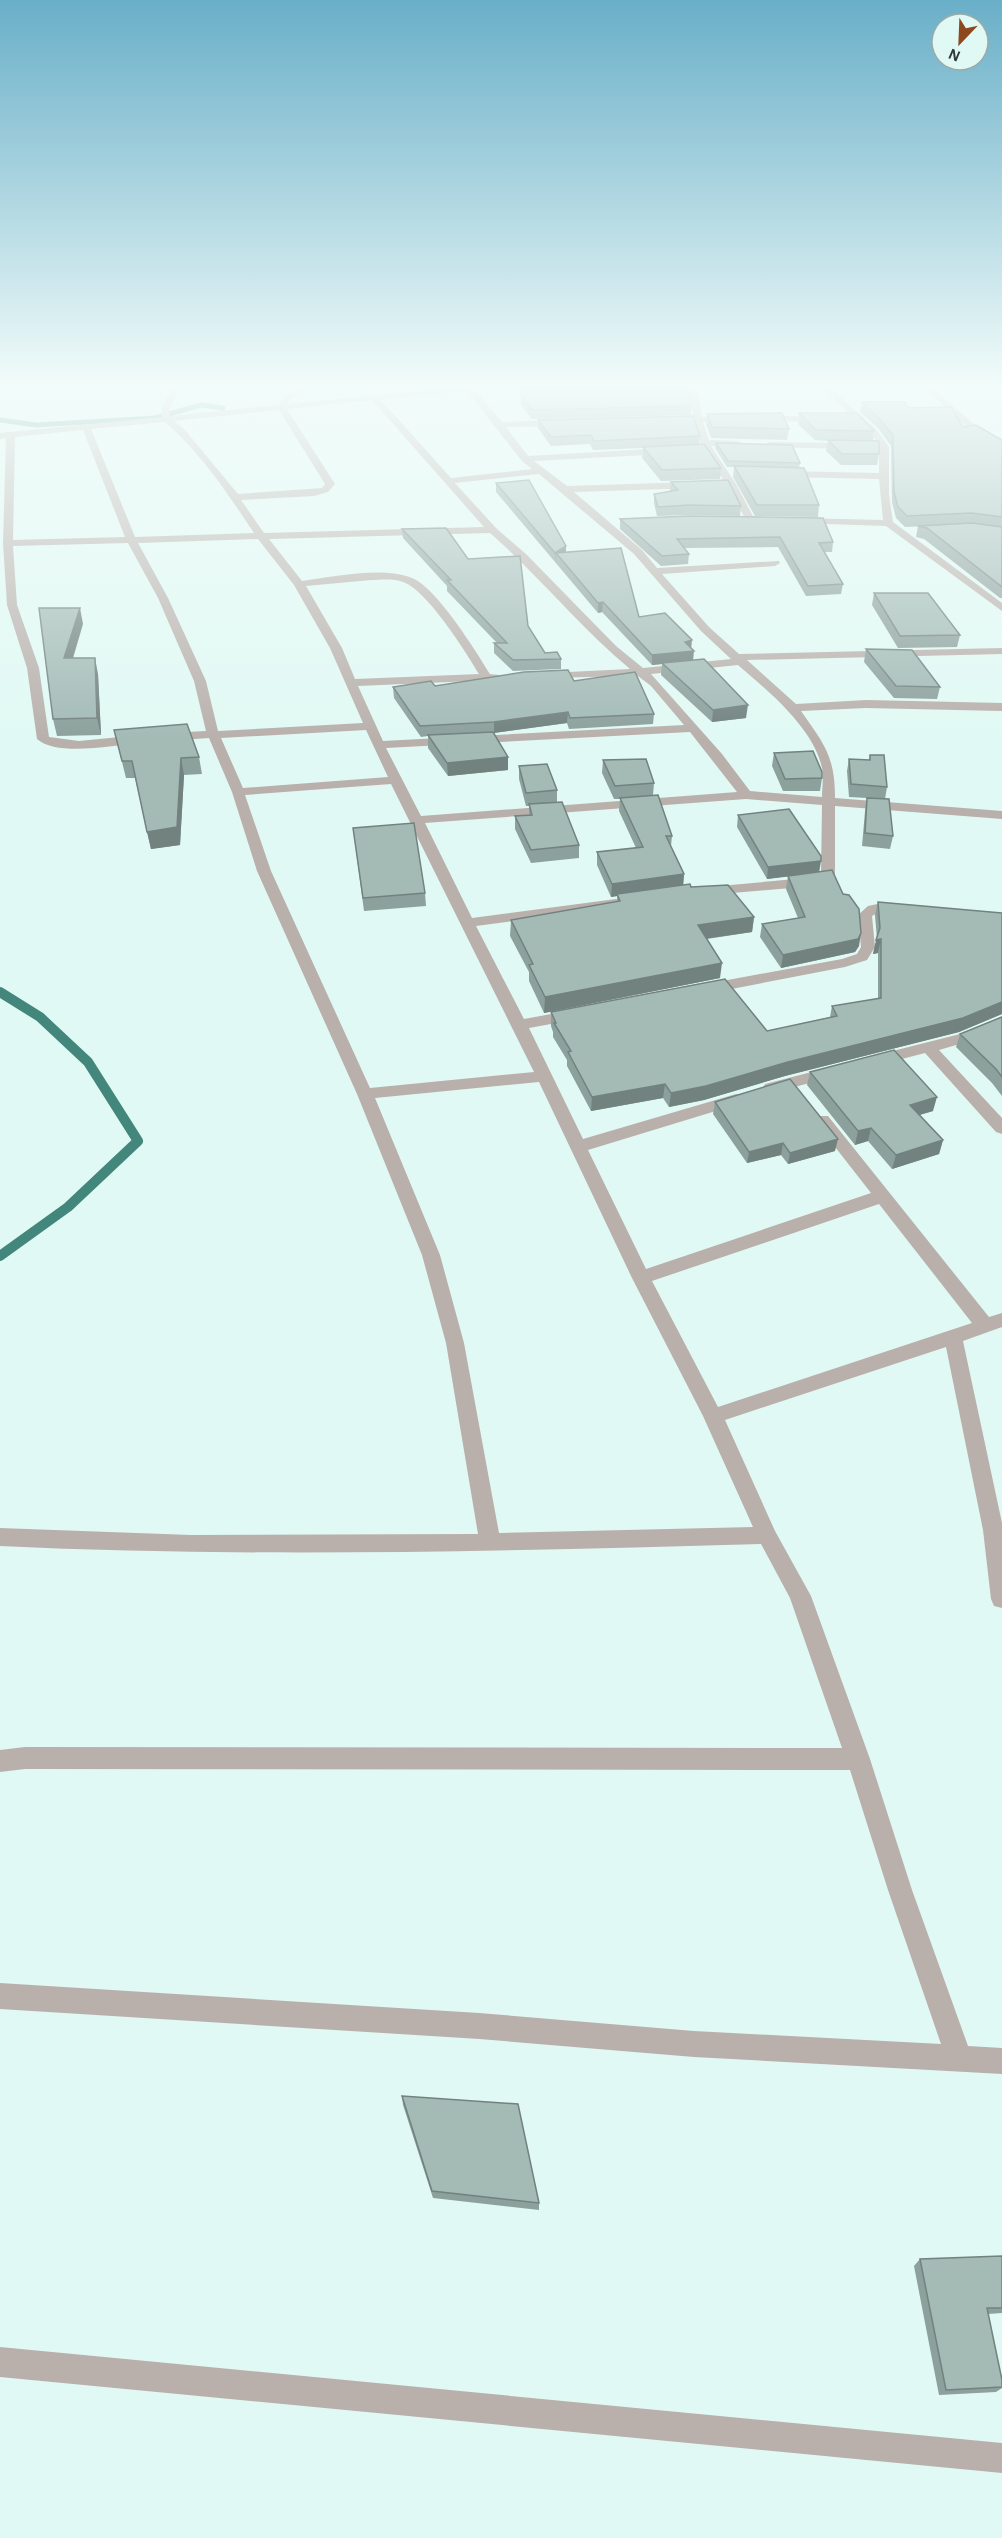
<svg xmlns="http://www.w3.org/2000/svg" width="1002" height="2538" font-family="'Alegreya Sans',sans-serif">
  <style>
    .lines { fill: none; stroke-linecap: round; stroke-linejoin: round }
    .stream-far1 { stroke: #42867c; stroke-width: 5 }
    .stream { stroke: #42867c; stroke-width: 10 }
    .minor { fill: #b9b0ac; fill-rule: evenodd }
    .wall { fill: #8ca09c }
    .shaded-wall { fill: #72827f }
    .building { fill: #a3bab5; stroke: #72827f; stroke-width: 1.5 }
  </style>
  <rect width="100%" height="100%" fill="#e1f9f4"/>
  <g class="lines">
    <path class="stream-far1" d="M0 420 36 425 155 418 201 405 223 408"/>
    <path class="stream" d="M0 992 40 1017 88 1062 138 1141 68 1207 0 1256"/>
    <path class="minor" d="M170 386H178C178 398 168 403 170 416L279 405C285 393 299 385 311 386L290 400 288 404 465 386H492L475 390 502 422 561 420 565 423 561 426 506 427 528 456 666 448 671 451 666 454 534 461 567 486 724 481 702 449 695 422 670 423 666 420 670 417H693L690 386H698L702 417 729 416 733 419 729 422H703L709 440 738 441 743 444 738 447 711 446 736 484 755 520 753 522H747L728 487 574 492 642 550 657 568 779 561 780 563 775 566 662 574 709 627 739 654 1002 648V654L747 660 796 704 866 700 1002 703V711L866 708 801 711C824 744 835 756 835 798L1002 811V819L835 806V875L827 883 814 886 709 895 702 891 709 887 817 877 821 874 822 805 746 799 425 823 472 918 616 899 623 903 616 907 476 926 524 1019 573 1010 581 1015 573 1020 529 1028 583 1139 736 1094 742 1095 744 1099 742 1103 588 1150 646 1269 871 1193 814 1120 816 1116H828L989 1317 1002 1313V1327L963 1341 1002 1523V1608L994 1606 991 1599 983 1530 946 1347 725 1420 775 1531 811 1596 870 1759 912 1890 968 2046 1002 2048V2074L694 2057 479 2039 0 2009V1983L479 2013 694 2031 941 2044 888 1890 850 1770 25 1769 0 1772V1750L25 1747 842 1748 790 1598 761 1544C507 1551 254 1558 0 1546V1528L191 1535 478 1534 446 1343 422 1255 357 1094 257 871 232 792 209 738 167 741 161 737 167 733 206 731 194 681 158 598 128 543 13 546 17 605 39 668 49 737 79 741 140 735 146 739 140 743C115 745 57 757 37 739L27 668 7 605 3 543 6 438 0 439V433L162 417C159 404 170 398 170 386ZM467 391 522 461 532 469 451 478 381 400ZM372 400 484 527 264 533 241 500 314 496 328 492 335 484 287 409ZM279 410 325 484 322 488 238 494 185 430 174 421ZM165 422C201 453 228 494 254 533L135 537 91 429ZM83 430 125 537 13 540 15 437ZM539 474 634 554 701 631 731 659 643 668 616 646 526 554 496 528 455 483ZM490 533C539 576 580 627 630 669L547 673 543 674V678L638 676 651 686 684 725 383 741 358 686 495 680 501 677 499 675 490 674C476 651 436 587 412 578 382 566 333 577 302 581L269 539ZM258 539 294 585 330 648 363 723 218 731 206 681 168 598 138 543ZM371 580C381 580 393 578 403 582 427 590 466 652 479 674L355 679 342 648 306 586ZM738 665C768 691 818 731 823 774 823 781 822 789 822 797L750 791 722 754 651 674ZM366 730 388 777 243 788 221 738ZM690 732 737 792 421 816 386 748ZM391 784 534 1072 370 1088 271 871 245 795ZM539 1082 632 1278 703 1416 753 1527 499 1533 464 1343 440 1255 375 1098ZM879 1204 972 1323 718 1407 652 1281Z
      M820 386H828L876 429 889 447V495L893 522 1002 603V611L886 526 797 523 795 521 800 518 883 520 879 479 784 477 779 474 784 471 879 473V447L875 439Z
      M922 386H931L976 426 1002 443V450L970 430Z
      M760 416H822L826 419 822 422 757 421 756 419Z
      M769 442 849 443 854 446 849 449 766 447 764 445Z
      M882 903 901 906 908 910C898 919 884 908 872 916L875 947 867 960 845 967 706 994 699 989 706 984 842 959 857 954 861 947 858 915 868 906Z
      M1002 1016V1027L970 1041 939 1050 1002 1118V1134L996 1132 925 1053 875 1066 867 1061 869 1057 960 1034Z
      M831 1067 837 1068 839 1072 837 1076 771 1093 765 1092 763 1088 765 1084Z
      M0 2347 1002 2443V2473L0 2377Z"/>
  </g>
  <path class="wall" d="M521 396 691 406V415L532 419 521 405Z
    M862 402 908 408 1002 440V598H1000L924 539 916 537 918 526H930L905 527 896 518 892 502 891 446 878 428 860 412Z
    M799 413 874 431 873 441 879 454 877 465H841L826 451 828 441 815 440 798 424Z
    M707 414 789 429 787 440 711 438 706 424Z
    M538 420 700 436 699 444 721 468 720 479 661 481 642 458 643 448 593 450 590 444 551 446 538 428Z
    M716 443 800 463 799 468 819 505 818 517 755 516 733 477 734 467H727L715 448Z
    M671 482 741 506 740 516 688 515 657 516 654 503V494L670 491Z
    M496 483 566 546V552L639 617 691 648 693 660 746 718 712 722 661 675 662 664 652 665 602 612 598 613 496 492Z
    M620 519 833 542 832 552H824L843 584 841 594 806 596 778 547 685 548 689 554 688 564 661 566 620 529Z
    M402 529 468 559 528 626 545 653 561 659V669L513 671 494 653V643H497L447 591V586L403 538Z
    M874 593 960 635 957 647 898 648 872 605Z
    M83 624 73 658 98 674 101 735 57 736 53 719Z
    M866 649 940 687 937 699 894 698 864 662Z
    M574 681 654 714 653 724 569 729 567 723 493 733 508 770 448 776 428 748V736L421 737 394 698 393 687Z
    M114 730 199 757 202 774 184 775 180 845 151 849 135 778H126Z
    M774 753 822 778 820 791H783L772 766Z
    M870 755 887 787 885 799 893 836 890 849 862 846 865 811 867 798 849 797 847 771 849 759 869 760Z
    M603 760 654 783 653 795 672 836 671 846 684 874 683 885 691 887 754 917 752 932 707 939 720 978 544 1013 529 981V972L510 936 511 920 617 902V896L611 897 597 865V852L636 848 619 811 620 799H614L602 773Z
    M519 766 557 790V802L579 845V858L531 863 515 829V816H529V806H526L519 779Z
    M738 815 819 872 859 946 855 952 781 968 760 937 762 924 798 918 786 889 788 876 767 879 737 827Z
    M353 828 425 893 426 906 364 911Z
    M878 902 1002 913V1014L959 1032 785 1076 704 1100 669 1107 663 1098 591 1111 567 1066V1060L553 1037V1032L551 1026V1012L767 1031 830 1017 832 1006 878 999V953L873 954 877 939 875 915Z
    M1002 1017V1096L992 1083 956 1047 960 1034Z
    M810 1072 933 1111 919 1115 943 1140 939 1154 892 1169 868 1141 855 1145 807 1085Z
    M715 1102 835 1151 788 1164 781 1155 747 1163 713 1114Z
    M402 2096 539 2203V2210L433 2198 403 2105Z
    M1002 2256V2313L988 2314 1002 2380V2388L996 2392 939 2395 914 2266 920 2259Z"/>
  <path class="shaded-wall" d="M566 546V555L556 553 555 562V553Z
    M603 602 602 612 598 613V603Z
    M80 608 83 624 68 674 64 658Z
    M692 640 691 650 694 651 693 661 652 665V655L685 642Z
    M95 658 98 674 101 735 97 718Z
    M748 705 746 718 712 722 713 710Z
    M568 712 567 723 494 733V722Z
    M508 757V770L448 776 447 763Z
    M181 758 184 775 180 845 151 849 147 832Z
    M821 861 819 873 767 879 768 867Z
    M684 874 683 888 617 894V896L611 897 612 884Z
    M754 917 752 932 696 940 698 925Z
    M861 933 859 946 855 952 781 968 783 955Z
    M881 939 878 953 873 954 876 940Z
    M722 963 720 978 544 1013 545 997Z
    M1002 1002V1014L959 1032 785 1076 704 1100 669 1107 671 1093 788 1062Z
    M665 1084 663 1098 591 1111 592 1097Z
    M937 1097 933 1111 906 1119 910 1105Z
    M871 1128 868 1141 855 1145 858 1131Z
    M838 1139 835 1151 788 1164 790 1153Z
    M943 1140 939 1154 892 1169 896 1155Z
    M783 1143 781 1155 747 1163 749 1152Z"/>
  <path class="building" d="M523 386H684L690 394 691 406 532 410 521 396Z
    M862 402H905L908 408 951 407 963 427 976 425 1002 440V517L972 513 907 516 898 507 894 492 893 435 879 418Z
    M782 413 789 429 712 427 707 414Z
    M799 413H857L874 431 816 430Z
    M693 416 700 436 594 441 591 435 551 437 538 420Z
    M828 440 879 441V454H842Z
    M716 443 792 445 800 463 728 461Z
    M704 444 721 468 662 470 643 447Z
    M734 466 804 468 819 505H757Z
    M529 480 566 546 555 553 496 483Z
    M728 480 741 506 689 505 658 507 654 494 678 490 671 482Z
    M689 516 823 518 833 542 819 543 843 584 808 586 780 537 677 539 689 554 662 556 620 519Z
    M972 523 1002 527V587L927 528 918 526Z
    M446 528 468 559 520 556 528 626 545 653 557 652 561 659 513 660 494 643H507L447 580H451L402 529Z
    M621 548 639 617 665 613 692 640 685 642 694 651 652 655 603 602 598 603 556 553Z
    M874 593H928L960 635 900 636Z
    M39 608H80L64 658H95L97 718 53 719Z
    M866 649 912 650 940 687 896 686Z
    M704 659 748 705 713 710 662 663Z
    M568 670 574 681 635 672 654 714 570 718 568 712 494 722 420 726 393 687 431 681 435 686 524 672Z
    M187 724 199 757 181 758 177 827 147 832 132 761H122L114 730Z
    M493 732 508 757 447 763 428 735Z
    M813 751 822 772V778L785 779 774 753Z
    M870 755H884L887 787 851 784 849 759 870 760Z
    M646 759 654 783 615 786 603 760Z
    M547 764 557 790 526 793 519 766Z
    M658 795 672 836H666L684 874 612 884 597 852 643 847 620 798Z
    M867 798 889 799 893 836 865 833Z
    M562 802 579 845 531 850 515 816 532 815 529 804Z
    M789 809 821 856V861L768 867 738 815Z
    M414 823 425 893 363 898 353 828Z
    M832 870 843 894 849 895 859 909 861 933 858 939 783 955 762 924 805 917 788 876Z
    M690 884 691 887 728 885 754 917 698 925 722 963 545 997 529 965 533 964 511 920 620 901 617 894Z
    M878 902 1002 913V1002L963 1018 788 1062 706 1086 671 1093 665 1084 592 1097 568 1052 571 1051 554 1023H556L551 1012 725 979 767 1031 837 1016 832 1006 881 998V939L876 940 880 928Z
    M1002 1017V1077L996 1069 960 1034Z
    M894 1050 937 1097 910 1105 943 1140 896 1155 871 1128 858 1131 810 1072Z
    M790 1079 838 1139 790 1153 783 1143 749 1152 715 1102Z
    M402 2096 518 2104 539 2203 432 2191Z
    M1002 2256V2308H987L1002 2380V2387L946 2390 920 2259Z"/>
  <linearGradient id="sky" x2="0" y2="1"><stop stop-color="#69afc8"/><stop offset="0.52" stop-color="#f2fcfa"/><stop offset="1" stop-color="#f2fcfa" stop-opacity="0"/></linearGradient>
  <rect width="1002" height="741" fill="url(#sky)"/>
  <g transform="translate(960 42) rotate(203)"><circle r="28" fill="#e1f9f4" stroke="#9aaca8" stroke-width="1.5"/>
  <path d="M0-4.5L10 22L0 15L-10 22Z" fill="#8d491d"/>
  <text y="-9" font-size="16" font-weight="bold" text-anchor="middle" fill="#2f3937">N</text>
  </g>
</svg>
